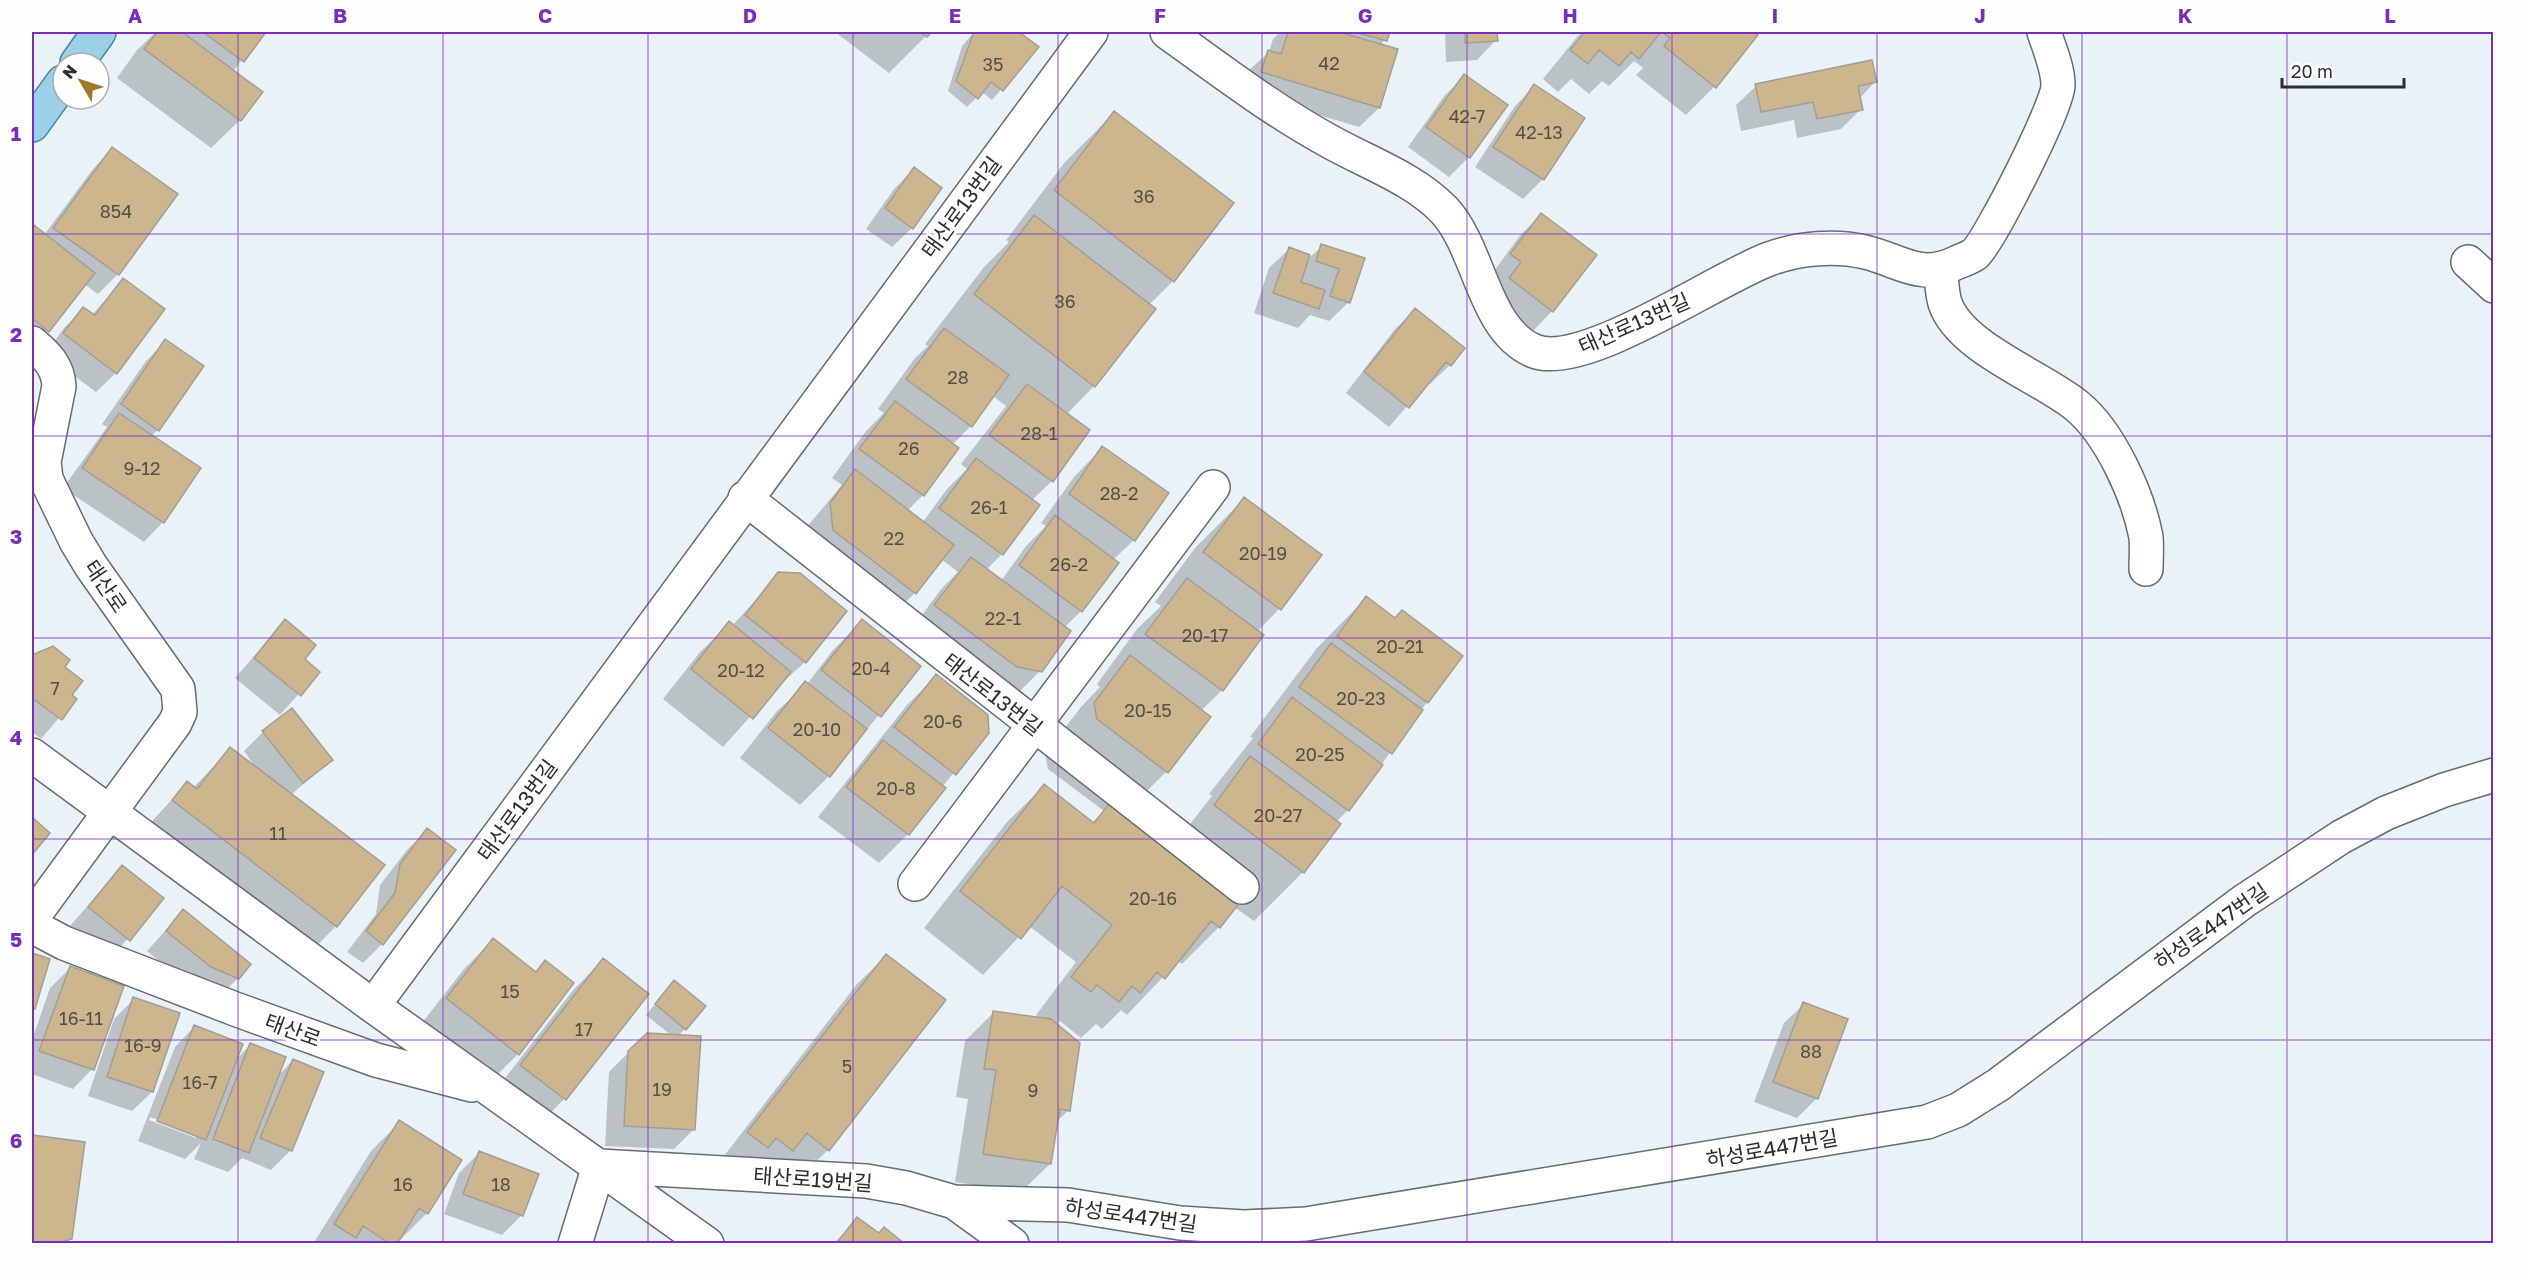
<svg xmlns="http://www.w3.org/2000/svg" width="2525" height="1275" font-family="'Golos Text','Noto Sans KR',sans-serif">
  <style>
    .shadow { fill: #0003; fill-rule: evenodd }
    .building { fill: #ccb68d; stroke: #a29e97; stroke-width: 1.5 }
    .lines { fill: none; stroke-linecap: round; stroke-linejoin: round }
    .minor-casing { stroke: #656d71; stroke-width: 36 }
    .major-casing { stroke: #47849e; stroke-width: 36 }
    .minor { stroke: #fff; stroke-width: 33 }
    .major { stroke: #9ad1e9; stroke-width: 33 }
    .grid { fill: none; stroke: #7b2cbf; stroke-width: 1.5; stroke-opacity: 0.55 }
    .labels { text-anchor: middle; dominant-baseline: central; stroke-width: 6; stroke-linejoin: round; paint-order: stroke }
    .number-label { font-size: 18px; fill: #535047 }
    .street-label { font-size: 21px; fill: #2b2e30; stroke: #fefefe }
    .neatline { fill: none; stroke: #7b2cbf; stroke-width: 2 }
    .grid-label { font-size: 20px; text-anchor: middle; font-weight: bold; fill: #7b2cbf }
  </style>
  <rect width="100%" height="100%" fill="#e9f3f7"/>
  <path class="shadow" d="M156 32H264L233 71 240 120 211 148 117 78 137 50Z
    M835 32H930L889 73Z
    M974 32H1017L1037 48 992 100 982 92 967 107 948 91 962 46Z
    M1274 32H1388L1381 46 1379 108 1359 127 1242 92 1248 71 1269 52 1273 39 1278 34Z
    M1445 32H1496V40L1477 60 1446 62Z
    M1581 32H1751L1756 36 1714 87 1686 115 1636 75 1643 68 1634 61 1609 86 1602 81 1589 94 1571 79 1558 92 1543 79Z
    M1465 76 1506 105 1469 157 1449 177 1408 147 1445 95Z
    M1875 82 1859 99 1861 109 1841 129 1797 138 1794 120 1741 131 1736 105 1756 86Z
    M1535 86 1543 179 1523 199 1475 167 1515 106Z
    M1114 113 1173 281 1149 305 1094 386 1066 415 1052 481 1031 501 1038 506 1002 554 986 570 1001 581 1026 546 1046 526 1041 523 1074 477 1102 448 1134 540 1113 560 1081 611 1064 628 1040 671 1011 700 907 635 942 588 958 572 941 559 915 593 886 621 801 534 842 485 832 478 866 431 884 413 878 409 915 358 928 346 925 344 984 267 1009 242 1006 240 1065 162ZM993 396 1006 406 961 464 967 469 947 489 922 523 907 511 923 495 957 448 952 445 971 426Z
    M112 149 118 274 98 294 84 284 32 347V230L34 227 44 235 93 169Z
    M914 169 912 228 892 247 866 229 894 189Z
    M1541 215 1552 311 1533 331 1490 298 1502 283 1492 274 1521 234Z
    M1322 246 1363 259 1349 302 1329 321 1310 315 1298 328 1254 313 1269 268 1289 249 1306 261Z
    M123 280 116 373 96 392 45 354 64 328 83 309 92 315Z
    M1415 310 1450 365 1430 384 1428 382 1389 427 1346 393 1395 329Z
    M166 341 158 430 151 436 163 522 144 542 63 488 107 427 102 424 146 361Z
    M1244 499 1320 555 1279 609 1257 632 1222 690 1201 711 1208 717 1166 772 1122 816 1168 852 1212 796 1209 794 1253 738 1250 737 1317 648 1366 598 1394 619 1461 656 1348 810 1336 822 1303 872 1254 921 1234 907 1219 927 1182 964 1178 961 1127 1015 1121 1010 1102 1029 1096 1024 1081 1038 1060 1021 1056 1025 1069 1110 1056 1122 1050 1164 1021 1192 955 1182 968 1099 956 1097 965 1041 994 1012 1042 1020 1036 1015 1076 962 1029 926 983 975 924 928 1007 822 1044 786 1092 823 1104 811 1048 769 1045 754 1081 707 1100 687 1097 684 1137 629 1161 606 1155 602 1195 548Z
    M779 574 845 611 805 662 774 690 723 747 663 699 700 652 729 624 732 626Z
    M285 621 303 659 318 672 280 715 235 678Z
    M862 621 918 667 829 776 800 805 740 758 777 711 807 684 833 650Z
    M52 648 70 696 75 699 41 739 32 732V657Z
    M936 676 987 733 942 787 908 834 879 863 818 817 907 705Z
    M263 732 331 760 291 795 336 926 308 955 144 830 187 783 193 788 230 749 256 768 244 751Z
    M427 830 382 944 363 963 347 952 376 914 380 885 407 850Z
    M122 867 162 899 109 960 69 927Z
    M183 911 238 978 218 998 191 987 147 951Z
    M493 940 535 973 545 962 572 983 518 1054 489 1083 418 1028 464 969Z
    M32 955 49 960 32 1010Z
    M886 956 828 1150 799 1178 720 1161 857 984Z
    M603 960 647 994 564 1099 536 1128 492 1095 574 989Z
    M70 968 92 1069 73 1089 32 1074V1040L50 988Z
    M665 992 685 1029 678 1036 694 1129 674 1149 605 1146 609 1072 629 1052 672 1036 646 1015Z
    M134 999 152 1092 132 1111 88 1096 114 1019Z
    M1804 1004 1817 1098 1797 1118 1754 1102 1784 1023Z
    M194 1027 235 1061 250 1045 277 1077 293 1060 291 1150 271 1170 242 1158 228 1172 194 1159 201 1143 185 1159 138 1141 175 1047ZM150 1117 196 1134V1138L149 1120Z
    M400 1122 427 1213 396 1244H313L371 1151Z
    M32 1136 83 1143 70 1238 65 1244H32Z
    M479 1153 522 1215 502 1235 444 1214 459 1173Z
    M858 1219 879 1235 903 1244H833Z"/>
  <path class="building" d="M157 32H182L263 92 241 121 144 49Z
    M203 32H266L244 62Z
    M920 32H932L927 37Z
    M974 32H1019L1039 47 1003 91 991 82 978 99 956 81Z
    M1288 32H1339L1398 49 1380 108 1261 72 1268 50 1281 54Z
    M1355 32H1390L1387 41Z
    M1465 32H1497L1498 41 1465 43Z
    M1585 32H1661L1639 59 1631 52 1619 66 1599 50 1588 64 1570 50Z
    M1662 32H1753L1758 35 1716 88 1664 46 1670 38Z
    M1872 60 1877 82 1858 86 1863 110 1817 119 1813 102 1761 112 1755 84Z
    M1464 74 1508 105 1470 158 1426 127Z
    M1534 84 1585 118 1544 180 1493 147Z
    M1114 111 1234 203 1174 282 1054 190Z
    M112 147 178 194 119 275 53 228Z
    M914 167 942 188 913 229 885 208Z
    M1541 213 1597 255 1553 312 1509 278 1521 262 1510 254Z
    M1034 215 1156 309 1095 387 974 294Z
    M34 225 95 273 49 332 32 318V229Z
    M1321 244 1365 258 1350 303 1330 296 1339 269 1316 261Z
    M1289 247 1310 255 1301 282 1325 290 1319 309 1273 293Z
    M123 278 165 309 117 374 63 333 83 307 95 315Z
    M1415 308 1465 348 1451 366 1446 362 1409 408 1364 372Z
    M944 328 1009 375 972 427 906 379Z
    M165 339 204 366 159 431 121 404Z
    M1027 384 1090 430 1053 482 989 435Z
    M895 401 959 448 924 496 859 449Z
    M119 413 201 468 164 523 82 468Z
    M1102 446 1169 493 1135 541 1069 494Z
    M976 458 1040 505 1003 555 939 508Z
    M855 469 954 545 916 594 833 530 830 503Z
    M1244 497 1322 555 1281 610 1203 552Z
    M1055 515 1119 563 1082 612 1019 565Z
    M971 557 1071 631 1042 672 1017 667 934 605Z
    M778 572 800 573 847 611 806 663 745 615Z
    M1187 578 1264 635 1223 691 1145 634Z
    M1366 596 1395 618 1402 610 1463 656 1428 703 1337 636Z
    M285 619 316 645 305 659 320 672 301 696 254 658Z
    M862 619 921 666 881 717 821 670Z
    M729 621 791 672 753 719 691 669Z
    M1331 643 1423 710 1392 754 1299 687Z
    M53 646 70 660 65 667 83 681 72 695 77 699 62 720 32 698V655Z
    M1130 655 1211 717 1168 773 1097 719 1094 703Z
    M936 674 988 715 989 733 956 775 894 727Z
    M805 681 867 729 830 777 768 728Z
    M1292 697 1383 765 1349 811 1258 744Z
    M292 708 333 760 303 783 262 731Z
    M883 740 946 788 909 835 846 787Z
    M230 747 385 865 337 927 172 800 187 781 197 789Z
    M1250 756 1341 824 1304 873 1214 805Z
    M1044 784 1094 823 1109 804 1238 905 1220 928 1211 921 1165 979 1157 972 1140 993 1132 986 1119 1002 1097 985 1091 992 1071 977 1112 925 1062 886 1021 939 960 891Z
    M32 817 50 833 32 855Z
    M427 828 456 850 383 945 366 931 395 893 400 864Z
    M122 865 164 898 130 941 88 907Z
    M183 909 251 964 239 979 211 967 166 931Z
    M493 938 536 972 545 960 574 983 519 1055 446 998Z
    M32 953 50 959 35 1009 32 1008Z
    M886 954 946 1000 829 1151 807 1133 793 1151 776 1138 768 1148 747 1132Z
    M603 958 649 994 566 1100 520 1065Z
    M70 966 124 986 94 1070 39 1051Z
    M674 980 706 1006 686 1030 655 1004Z
    M133 997 180 1013 153 1092 107 1077Z
    M1803 1002 1848 1019 1818 1099 1773 1082Z
    M993 1011 1051 1019 1080 1043 1070 1111 1060 1109 1051 1164 983 1154 996 1070 984 1069Z
    M194 1025 243 1044 206 1140 157 1121Z
    M647 1033 701 1036 695 1130 624 1126 628 1051Z
    M250 1043 286 1057 249 1153 213 1139Z
    M293 1059 324 1072 292 1151 260 1138Z
    M399 1120 462 1160 428 1214 419 1208 397 1244H390L363 1226 356 1238 334 1224Z
    M32 1135 85 1142 72 1239 55 1244H32Z
    M479 1151 539 1174 523 1216 463 1194Z
    M857 1217 879 1233 884 1227 905 1244H836Z"/>
  <g class="lines">
    <g class="minor-casing">
      <path id="minor" d="M1167 32C1219 69 1272 110 1329 141 1366 162 1413 178 1444 210 1480 248 1483 330 1534 351 1583 371 1717 278 1769 259 1799 248 1835 245 1865 252 1902 261 1920 281 1958 262 1963 260 1971 257 1975 254 1991 238 2058 106 2058 85 2058 68 2049 47 2044 32
        M2468 262 2494 286
        M1940 271C1942 281 1942 293 1945 303 1960 348 2042 377 2077 406 2110 433 2138 495 2146 537 2147 547 2146 559 2146 569
        M32 343C46 355 58 366 59 386L44 462 46 479 76 541 91 566 178 689 180 712 175 723 32 918
        M745 498 1242 887
        M32 755 373 1006 707 1244
        M915 884 1213 487
        M32 926 64 943 235 1009 376 1060 472 1085
        M373 1006 1091 32
        M954 1202 1068 1205 1180 1223 1244 1227 1306 1224 1927 1122 1958 1110 1998 1085 2244 901 2341 837 2386 813 2444 790 2494 775
        M575 1244 599 1166 866 1181 906 1188 954 1202 1012 1244"/>
    </g>
    <g class="major-casing">
      <path id="major" d="M77 63 99 32
        M32 125 63 82"/>
    </g>
    <use href="#minor" class="minor"/>
    <use href="#major" class="major"/>
  </g>
  <path class="grid" d="M238 32V1244M443 32V1244M648 32V1244M853 32V1244M1058 32V1244M1262 32V1244M1467 32V1244M1672 32V1244M1877 32V1244M2082 32V1244M2287 32V1244M32 234H2494M32 436H2494M32 638H2494M32 839H2494M32 1040H2494"/>
  <g class="labels">
    <g class="number-label">
      <text x="1329" y="63">42</text>
      <text x="993" y="64">35</text>
      <text x="1467" y="116">42-7</text>
      <text x="1539" y="132">42-13</text>
      <text x="1144" y="196">36</text>
      <text x="116" y="211">854</text>
      <text x="1065" y="301">36</text>
      <text x="958" y="377">28</text>
      <text x="1039" y="433">28-1</text>
      <text x="909" y="448">26</text>
      <text x="142" y="468">9-12</text>
      <text x="1119" y="493">28-2</text>
      <text x="989" y="507">26-1</text>
      <text x="894" y="538">22</text>
      <text x="1263" y="553">20-19</text>
      <text x="1069" y="564">26-2</text>
      <text x="1003" y="618">22-1</text>
      <text x="1205" y="635">20-17</text>
      <text x="1400" y="646">20-21</text>
      <text x="871" y="668">20-4</text>
      <text x="741" y="670">20-12</text>
      <text x="55" y="688">7</text>
      <text x="1361" y="698">20-23</text>
      <text x="1148" y="710">20-15</text>
      <text x="943" y="721">20-6</text>
      <text x="817" y="729">20-10</text>
      <text x="1320" y="754">20-25</text>
      <text x="896" y="788">20-8</text>
      <text x="1278" y="815">20-27</text>
      <text x="278" y="833">11</text>
      <text x="1153" y="898">20-16</text>
      <text x="510" y="991">15</text>
      <text x="81" y="1018">16-11</text>
      <text x="584" y="1029">17</text>
      <text x="143" y="1045">16-9</text>
      <text x="1811" y="1051">88</text>
      <text x="847" y="1066">5</text>
      <text x="200" y="1082">16-7</text>
      <text x="662" y="1089">19</text>
      <text x="1033" y="1090">9</text>
      <text x="403" y="1184">16</text>
      <text x="501" y="1184">18</text>
    </g>
    <g class="street-label">
      <text transform="translate(961 207) rotate(-54)">태산로13번길</text>
      <text transform="translate(1634 323) rotate(-24)">태산로13번길</text>
      <text transform="translate(106 586) rotate(56)">태산로</text>
      <text transform="translate(993 694) rotate(38)">태산로13번길</text>
      <text transform="translate(517 810) rotate(-54)">태산로13번길</text>
      <text transform="translate(2211 926) rotate(-35)">하성로447번길</text>
      <text transform="translate(293 1030) rotate(20)">태산로</text>
      <text transform="translate(1772 1148) rotate(-10)">하성로447번길</text>
      <text transform="translate(813 1179) rotate(4)">태산로19번길</text>
      <text transform="translate(1131 1215) rotate(8)">하성로447번길</text>
    </g>
  </g>
  <rect width="2525" height="1275" fill="none" stroke="#fefefe" stroke-width="66"/>
  <g transform="translate(81 81) rotate(309)"><circle r="28" fill="#fefefe" stroke="#aaabac" stroke-width="1.5"/>
  <path d="M0-4.5L10 22L0 15L-10 22Z" fill="#9e7926"/>
  <text y="-9" font-size="16" font-weight="bold" text-anchor="middle" fill="#2b2e30">N</text>
  </g>
  <path d="M2282 78v9h122v-9" fill="none" stroke="#2b2e30" stroke-width="3"/>
  <text x="2291" y="78" font-size="18" fill="#2b2e30" stroke="#fefefe" stroke-width="4.5" paint-order="stroke">20 m</text>
  <rect x="33" y="33" width="2459" height="1209" class="neatline"/>
  <g class="grid-label">
    <text x="135" y="23">A</text>
    <text x="340" y="23">B</text>
    <text x="545" y="23">C</text>
    <text x="750" y="23">D</text>
    <text x="955" y="23">E</text>
    <text x="1160" y="23">F</text>
    <text x="1365" y="23">G</text>
    <text x="1570" y="23">H</text>
    <text x="1775" y="23">I</text>
    <text x="1980" y="23">J</text>
    <text x="2185" y="23">K</text>
    <text x="2390" y="23">L</text>
    <text x="16" y="141">1</text>
    <text x="16" y="342">2</text>
    <text x="16" y="544">3</text>
    <text x="16" y="745">4</text>
    <text x="16" y="947">5</text>
    <text x="16" y="1148">6</text>
  </g>
</svg>
